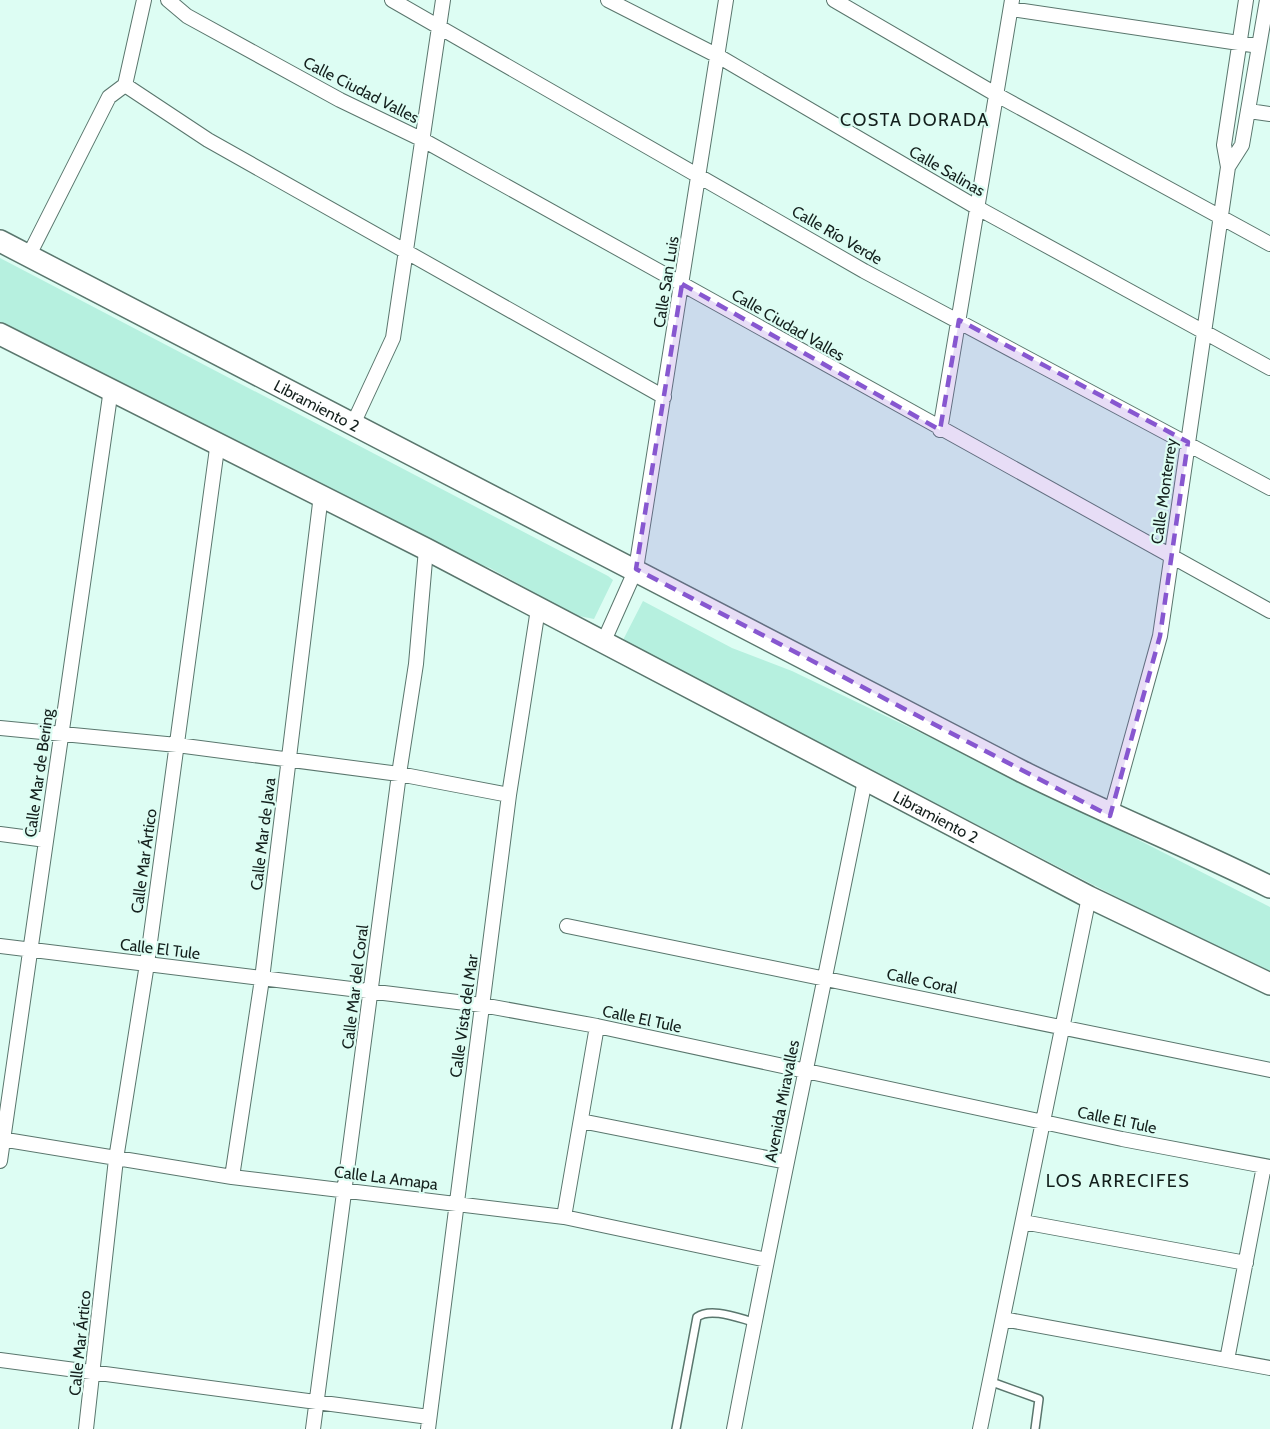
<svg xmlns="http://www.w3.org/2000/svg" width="1270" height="1429" font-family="Cabin,sans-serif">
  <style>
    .green { fill: #b6f0df }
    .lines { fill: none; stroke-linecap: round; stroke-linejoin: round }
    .service-casing { stroke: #5a766d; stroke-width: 10 }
    .minor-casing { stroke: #5a766d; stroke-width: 16 }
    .primary-casing { stroke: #5a766d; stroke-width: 24 }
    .service { stroke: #fff; stroke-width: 7 }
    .minor { stroke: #fff; stroke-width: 14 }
    .primary { stroke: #fff; stroke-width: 21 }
    .marked { fill: #8757d0; fill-opacity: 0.2; stroke: #8757d0; stroke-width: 4.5; stroke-dasharray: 12 8; stroke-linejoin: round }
    .labels { text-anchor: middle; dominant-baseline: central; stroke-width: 4.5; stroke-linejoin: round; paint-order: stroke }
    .street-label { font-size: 16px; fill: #14201d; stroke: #ddfdf3 }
    .neighbourhood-label { font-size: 18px; letter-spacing: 1.5px; fill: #14201d; stroke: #ddfdf3 }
  </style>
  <rect width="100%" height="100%" fill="#ddfdf3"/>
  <path class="green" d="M0 258 608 576 613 580 594 619 574 615 490 568 444 552 0 322Z
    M643 601 732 648 792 671 973 758 1027 787 1072 806 1270 907V971L1175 927 622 642Z"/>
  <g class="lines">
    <g class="service-casing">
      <path id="service" d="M989 1381 1039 1399 1035 1429
        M676 1429 697 1317C711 1307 738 1318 754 1322"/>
    </g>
    <g class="minor-casing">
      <path id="minor" d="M168 0 187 16 340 100 423 140 1270 611
        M392 0 864 271 1270 488
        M608 0 718 56 976 207 1270 368
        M834 0 997 95 1270 244
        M1011 9 1259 46
        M125 85 208 140 664 397
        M1249 111 1270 114
        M1228 167 1242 145 1267 0
        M29 255 109 97 125 85 144 0
        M354 422 393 338 443 0
        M940 430 1012 0
        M603 643 636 569 726 0
        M0 728 177 745 399 774 509 795
        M1110 816 1160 636 1228 167 1224 145 1246 0
        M0 834 46 840
        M567 926 1270 1070
        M0 946 482 1005 597 1026 1122 1139 1270 1167
        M581 1121 787 1162
        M0 1139 232 1177 564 1217 767 1260
        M0 1161 111 389
        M232 1177 262 979 321 495
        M564 1217 597 1026
        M1023 1222 1246 1263
        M1003 1319 1270 1368
        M0 1360 429 1417
        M1227 1360 1264 1166
        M86 1429 116 1159 147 964 218 441
        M313 1429 399 774 416 664 426 549
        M428 1429 509 795 538 609
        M734 1429C775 1212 822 996 865 780
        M980 1429 1089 897"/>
    </g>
    <g class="primary-casing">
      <g id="primary">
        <path id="s1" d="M0 241 1021 771C1103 812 1188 846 1270 887"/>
        <path id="s2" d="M0 334 426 549 1089 897 1270 984"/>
      </g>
    </g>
    <use href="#service" class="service"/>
    <use href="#minor" class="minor"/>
    <use href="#primary" class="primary"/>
  </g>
  <path class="marked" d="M682 284 940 430 959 320 1188 442 1160 636 1110 816 636 569Z"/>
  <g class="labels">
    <g class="street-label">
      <text transform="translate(361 90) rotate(27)">Calle Ciudad Valles</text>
      <text transform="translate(947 171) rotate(30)">Calle Salinas</text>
      <text transform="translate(837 235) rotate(30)">Calle Río Verde</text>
      <text transform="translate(666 282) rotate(-81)">Calle San Luis</text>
      <text transform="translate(788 325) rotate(30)">Calle Ciudad Valles</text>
      <text stroke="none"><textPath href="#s1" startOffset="357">Libramiento 2</textPath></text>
      <text transform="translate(1164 491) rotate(-82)">Calle Monterrey</text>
      <text transform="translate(39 773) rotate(-82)">Calle Mar de Bering</text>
      <text stroke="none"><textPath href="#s2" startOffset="1053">Libramiento 2</textPath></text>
      <text transform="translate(263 834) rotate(-83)">Calle Mar de Java</text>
      <text transform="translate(144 861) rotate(-82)">Calle Mar Ártico</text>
      <text transform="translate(160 949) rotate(7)">Calle El Tule</text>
      <text transform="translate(922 981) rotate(12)">Calle Coral</text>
      <text transform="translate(355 987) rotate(-83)">Calle Mar del Coral</text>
      <text transform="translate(464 1016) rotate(-82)">Calle Vista del Mar</text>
      <text transform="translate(642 1019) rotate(12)">Calle El Tule</text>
      <text transform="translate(782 1101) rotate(-79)">Avenida Miravalles</text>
      <text transform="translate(1117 1120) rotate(12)">Calle El Tule</text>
      <text transform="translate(386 1178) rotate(7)">Calle La Amapa</text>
      <text transform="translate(80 1343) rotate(-84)">Calle Mar Ártico</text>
    </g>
    <g class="neighbourhood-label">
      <text x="915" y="120">COSTA DORADA</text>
      <text x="1118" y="1181">LOS ARRECIFES</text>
    </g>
  </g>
</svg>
